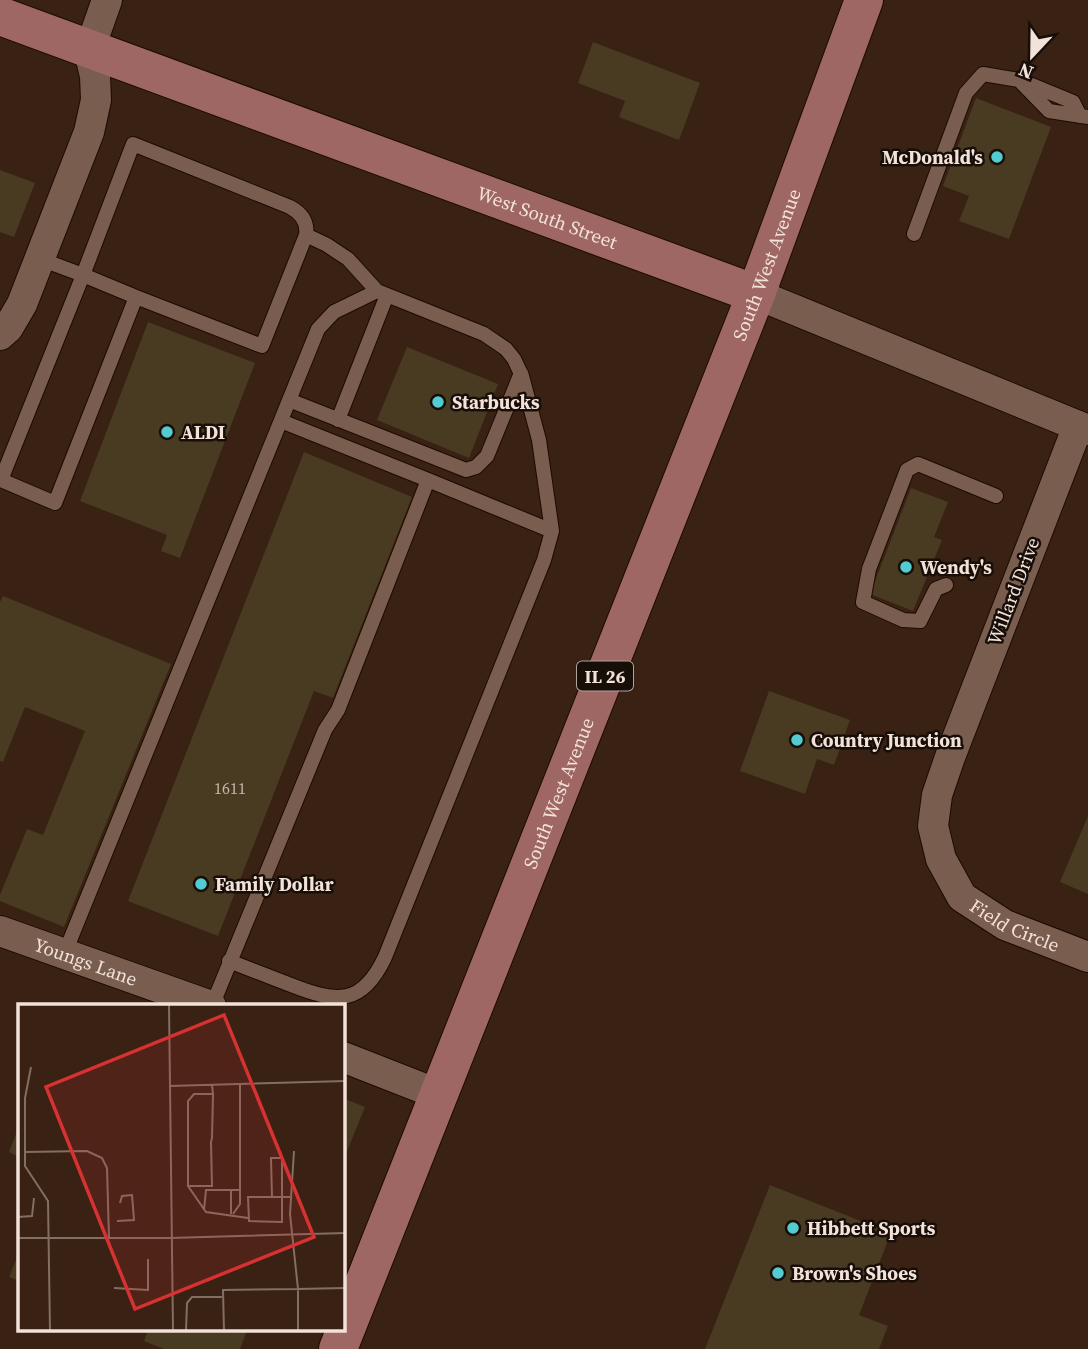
<svg xmlns="http://www.w3.org/2000/svg" width="1088" height="1349" font-family="'Source Serif 4',serif">
  <style>
    .building { fill: #493a22 }
    .lines { fill: none; stroke-linecap: round; stroke-linejoin: round }
    .lane-casing { stroke: #1f0a01; stroke-width: 16 }
    .street-casing { stroke: #1f0a01; stroke-width: 32 }
    .primary-casing { stroke: #1f0a01; stroke-width: 40 }
    .lane { stroke: #795d4f; stroke-width: 14 }
    .street { stroke: #795d4f; stroke-width: 30 }
    .primary { stroke: #9f6763; stroke-width: 38 }
    .poi-dot { fill: #52ccd0; stroke: #180e08; stroke-width: 2.5 }
    .labels { text-anchor: middle; dominant-baseline: central; stroke-width: 5; stroke-linejoin: round; paint-order: stroke }
    .number-label { font-size: 16px; fill: #c8b8ac }
    .shield { fill: #180e08; stroke: #b1a29b; stroke-width: 2 }
    .shield-label { font-size: 18px; font-weight: bold; fill: #f2e2da }
    .poi-label { font-size: 19px; font-weight: bold; fill: #f2e2da; stroke: #180e08; text-anchor: start }
    .street-label { font-size: 19px; fill: #f2e2da; stroke: #180e08 }
    .inset-road { fill: none; stroke: #836e63; stroke-width: 2 }
    .view { fill: #d73131; fill-opacity: 0.15; stroke: #d73131; stroke-width: 3.5 }
    .inset-edge { fill: none; stroke: #f2e2da; stroke-width: 3.5 }
  </style>
  <rect width="100%" height="100%" fill="#392114"/>
  <path class="building" d="M593 42 700 83 679 140 619 117 625 101 578 83Z
    M976 98 1051 127 1009 239 959 221 969 196 943 186Z
    M0 170 35 183 14 237 0 232Z
    M148 322 255 363 180 558 161 551 167 535 80 501Z
    M407 347 498 384 469 458 377 420Z
    M304 452 412 497 333 698 314 691 218 936 128 901Z
    M911 488 948 502 934 537 942 540 913 611 870 594Z
    M3 596 171 664 64 927 0 901V895L27 829 43 835 85 731 25 707 3 762 0 761V602Z
    M769 691 850 720 834 765 817 759 805 794 740 771Z
    M1088 816V894L1060 882Z
    M343 1098 365 1107 343 1161Z
    M19 1126V1157L9 1152Z
    M770 1185 891 1233 859 1315 888 1326 879 1349H705Z
    M19 1252V1281L9 1277Z
    M148 1330H247L240 1349H164L144 1341Z"/>
  <g class="lines">
    <g class="lane-casing">
      <path id="lane" d="M1022 81 1073 102 1080 116
        M914 234 966 93 983 74 1019 80 1049 111 1088 117
        M306 235 327 245 348 259 377 291 484 334 506 349 514 359 522 376 539 440 552 531
        M40 259 83 275 1 480 55 503 136 297 262 346 306 235C308 222 301 213 290 207L133 144 83 275 136 297
        M289 400 466 470 476 467 487 456 521 373
        M338 420 387 295
        M281 421 428 480
        M946 585 936 589 920 621 903 620 863 602 869 569 907 470 918 464 996 496
        M64 955 318 329 334 312 377 291
        M212 1006 325 730 338 710 428 480 552 531 544 560 385 957C362 1006 337 1003 291 985 270 977 250 969 229 961"/>
    </g>
    <g class="street-casing">
      <g id="street">
        <path d="M756 294 1088 430"/>
        <path d="M0 335 8 328 22 304 89 132 96 100 95 76 89 51 107 0"/>
        <path id="s1" d="M1078 426 950 757 937 795 933 826 941 859 962 897 1005 925 1088 957"/>
        <path id="s2" d="M0 931 211 1006"/>
        <path d="M343 1057 440 1095"/>
      </g>
    </g>
    <g class="primary-casing">
      <g id="primary">
        <path id="s3" d="M0 16 756 294"/>
        <path id="s4" d="M338 1349 756 294 864 0"/>
      </g>
    </g>
    <use href="#lane" class="lane"/>
    <use href="#street" class="street"/>
    <use href="#primary" class="primary"/>
  </g>
  <g class="poi-dot">
    <circle cx="997" cy="157" r="7"/>
    <circle cx="438" cy="402" r="7"/>
    <circle cx="167" cy="432" r="7"/>
    <circle cx="906" cy="567" r="7"/>
    <circle cx="797" cy="740" r="7"/>
    <circle cx="201" cy="884" r="7"/>
    <circle cx="793" cy="1228" r="7"/>
    <circle cx="778" cy="1273" r="7"/>
  </g>
  <g class="labels">
    <g class="number-label">
      <text x="230" y="788">1611</text>
    </g>
    <rect class="shield" x="577" y="661.5" width="56" height="29" rx="5"/>
    <g class="shield-label">
      <text x="605" y="676">IL 26</text>
    </g>
    <g class="poi-label">
      <text x="983" y="157" text-anchor="end">McDonald's</text>
      <text x="452" y="402">Starbucks</text>
      <text x="181" y="432">ALDI</text>
      <text x="920" y="567">Wendy's</text>
      <text x="811" y="740">Country Junction</text>
      <text x="215" y="884">Family Dollar</text>
      <text x="807" y="1228">Hibbett Sports</text>
      <text x="792" y="1273">Brown's Shoes</text>
    </g>
    <g class="street-label">
      <text stroke="none"><textPath href="#s3" startOffset="583">West South Street</textPath></text>
      <text stroke="none"><textPath href="#s4" startOffset="1166">South West Avenue</textPath></text>
      <text transform="translate(1013 591) rotate(-69)">Willard Drive</text>
      <text stroke="none"><textPath href="#s4" startOffset="598">South West Avenue</textPath></text>
      <text stroke="none"><textPath href="#s1" startOffset="564">Field Circle</textPath></text>
      <text stroke="none"><textPath href="#s2" startOffset="91">Youngs Lane</textPath></text>
    </g>
  </g>
  <g transform="translate(18 1004)">
    <rect width="327" height="327" fill="#392114"/>
    <path class="inset-road" d="M151 0 155 327M13 63 7 94V162L30 197 32 327M194 81 195 90 194 134 193 138 194 182H170V97L176 90H195M151 82 328 77M7 148 69 147 84 154 89 164 91 234M170 182 188 208 230 214M213 186V210M254 193H264V218L231 217 230 193H254L253 154H264V193H272M186 206 188 186H222M215 210 222 200V80M0 213 14 212 16 194M99 217 116 216 114 191 104 192 102 199M0 234H152M152 234 328 229M96 284 130 286V255M168 327 169 299 174 293H204M206 327 205 286 280 285 272 210 276 147M280 327V285L328 284"/>
    <path class="view" d="M206 11 296 233 117 305 28 83Z"/>
    <rect width="327" height="327" class="inset-edge"/>
  </g>
  <g transform="translate(1032 56) rotate(202)" stroke="#180e08" stroke-width="5" paint-order="stroke">
  <path d="M0-5L12 26L0 18L-12 26Z" fill="#f2e2da"/>
  <text y="-10" font-size="19" font-weight="bold" text-anchor="middle" fill="#f2e2da">N</text>
  </g>
</svg>
